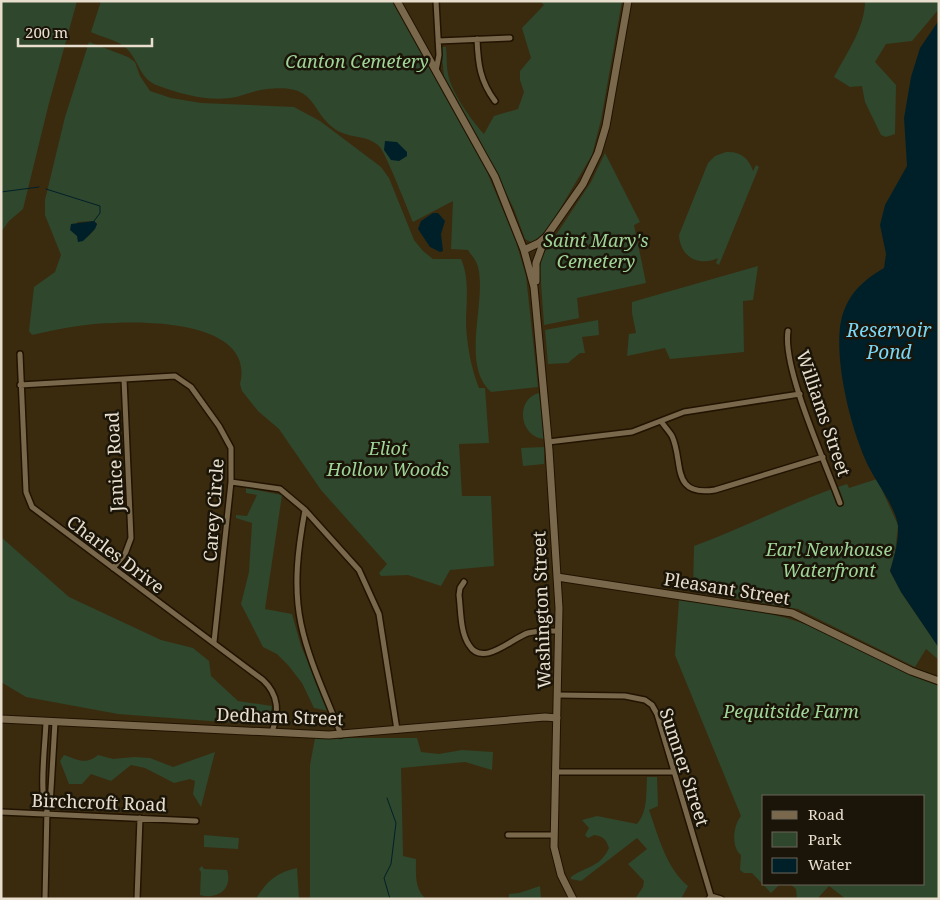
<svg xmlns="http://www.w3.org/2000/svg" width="940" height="900" font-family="'Noto Serif',serif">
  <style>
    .green { fill: #2f472c; fill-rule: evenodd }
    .water { fill: #002029 }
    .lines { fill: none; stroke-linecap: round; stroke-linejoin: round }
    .stream { stroke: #002029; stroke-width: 1 }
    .minor-casing { stroke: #211300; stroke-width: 8 }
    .secondary-casing { stroke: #211300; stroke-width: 9 }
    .minor { stroke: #79684b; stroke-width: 5 }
    .secondary { stroke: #79684b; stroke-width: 7 }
    .labels { text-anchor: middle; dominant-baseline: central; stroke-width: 5; stroke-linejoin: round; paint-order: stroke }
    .park-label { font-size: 18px; font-style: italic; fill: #9fd498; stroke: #1b1509 }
    .street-label { font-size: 18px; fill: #e7dece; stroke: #1b1509 }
    .water-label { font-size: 19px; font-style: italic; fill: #79d7f7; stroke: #1b1509 }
  </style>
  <rect width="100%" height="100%" fill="#3a2b0f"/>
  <path class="green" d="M1 1H77L49 103 23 209 9 221 1 232Z
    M101 1H392L487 172 516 242 526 276 538 387 491 392C460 364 487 302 478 267 477 261 471 255 468 250L451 249 453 201 413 222C408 210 385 151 379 146 367 135 352 138 340 132 307 113 321 83 267 89 254 90 242 97 230 98 207 101 180 94 159 86 140 80 140 63 128 50 121 41 101 37 91 32Z
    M540 1H622L601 120 592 155 551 224 540 237 531 242 525 239 514 209 479 139 444 76 441 47H446C447 56 446 65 448 74 451 92 472 121 484 134L494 116 518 109 524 92 520 80V71L531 58 522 28 544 5Z
    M865 1H939V9L912 41 886 44 875 62 896 85 895 134 886 137 881 135 865 102 862 86 850 87 834 77C846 54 865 28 865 1Z
    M89 42 128 57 135 62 140 76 150 91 171 98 201 103 294 107 320 121 381 167 389 178 414 240 423 251 433 259H461C470 279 466 302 466 324 467 345 471 368 479 388H485L489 443 459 444 462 496H491L494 566 450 570 441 586 408 575 381 576 379 573 387 564 321 490 279 429 258 411 242 391 240 384C255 324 155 321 115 323 87 323 59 329 32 335L29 331 34 287 55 272 61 255 45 215V200L65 117ZM94 221 97 224C93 233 88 238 78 242L77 222Z
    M726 152C740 151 749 158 753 171L756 165 759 167 719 265 716 263 718 258C699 267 680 257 679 235L708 163 715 156Z
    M605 153 640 222 634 225 646 283 577 298 579 318 544 325 540 268 542 256 591 182Z
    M758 266 753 300 743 301 744 352 670 359 665 348 627 356 629 334 636 333 632 313V302Z
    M598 320 599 335 582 337 585 353H580L568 363 548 364 545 330Z
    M539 393 544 439C519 437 515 399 539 393Z
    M544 447V464L523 466 521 448Z
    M877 479 898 525 895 553 890 571 901 592 939 648V660L926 649 915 667 798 609 693 591 694 546C746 527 794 501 847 484L849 488Z
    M246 488 282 495 265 609 292 614 301 646 329 711 314 708 302 683 288 665 277 654 263 647 241 604 249 572 252 523 236 518V515L247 516 257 495 246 493Z
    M1 537 69 597 161 640 193 648 209 661 211 676 238 701 272 706 269 720 263 725 118 714 26 697 1 682Z
    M679 600C723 606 769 610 810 626 855 643 894 670 939 686V899H846L829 886 817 899H797L796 889 790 884H924V796H764V884H780L771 893 752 873H744L740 870 741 855C731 847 733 826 741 816L675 655Z
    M315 738H417L421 752 439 754 462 750 493 752 492 770 465 762 401 768 403 856 416 859C416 873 414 889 426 899H310V765Z
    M215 752 201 807 193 794 195 781 190 779 174 783 145 768 131 765 111 781 91 774 82 784H69L60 761 64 755C78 760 86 765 98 755L113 759 134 757 150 758 173 767Z
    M647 777H657L658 806 649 810C658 835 666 868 688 886L681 899H635L643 887 644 881 628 864 647 849 637 838 581 881 571 879V877C584 867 601 867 609 848 606 839 603 836 594 835L588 838 585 835 589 828 582 820 597 816 637 824C648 811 646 793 647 777Z
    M204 835 239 838 238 849 204 847Z
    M202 866 204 869 227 870C233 889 218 900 200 895L201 872 199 869Z
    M297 868 299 899H256C266 881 278 872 297 868Z
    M540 886 541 899H509V894L519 893Z"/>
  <path class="water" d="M939 20V648L901 592 890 571C894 557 899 541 898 526 896 509 879 486 871 471 852 437 828 345 845 308 854 288 866 279 884 268L886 254 880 225 885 205 907 166 904 118 911 77 920 48Z
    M385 141 397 142 407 152V156L399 161 391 160 384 150Z
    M438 213 445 221 441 234 443 251 440 252 430 247 418 229 421 221 433 213Z
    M94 221 97 224 95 229 83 241 78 242 77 236 70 230 71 224Z"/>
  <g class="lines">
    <path class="stream" d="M46 189 100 206V213L94 221
      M1 192 39 187
      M387 798 396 823 391 864 384 878 390 899"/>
    <g class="minor-casing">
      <path id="minor" d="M436 1 439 55 436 71
        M477 39C478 64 480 81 495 101
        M438 41 510 38
        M788 331C782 368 826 464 840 503
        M20 354 26 492 32 507 263 680C279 695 279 712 272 732
        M20 385 175 376 191 387 219 426 231 448V482L214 642
        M661 421C664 426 669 431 672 436 684 462 670 497 715 490L823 457
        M548 442 632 432 684 412 800 394
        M231 482 280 489 305 510 359 570 379 614 397 730
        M305 510C298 548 293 586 301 624 309 662 327 698 341 735
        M113 568 125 554 131 538 124 379
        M464 582 460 588 459 595C461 610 460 632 469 645 483 668 512 638 528 633 538 630 549 631 559 631
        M558 695 625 696 645 700 652 705 657 714 711 896 709 899
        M46 721C46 736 38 800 47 807L50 806 55 722
        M555 772H675
        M1 812 196 821
        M508 835H553
        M711 896 721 899
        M45 899 47 809
        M137 899 140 818"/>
    </g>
    <g class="secondary-casing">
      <path id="secondary" d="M397 1 495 177 524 250 534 287 549 450 559 608 554 847 561 875 573 899
        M524 250 539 243 546 237 583 184 598 153 606 126 628 1
        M536 281V263L544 241
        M557 577 792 613 911 671 939 681
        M1 719 329 735 545 717 557 718"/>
    </g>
    <use href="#minor" class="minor"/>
    <use href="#secondary" class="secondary"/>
  </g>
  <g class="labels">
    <g class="park-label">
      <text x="357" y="61">Canton Cemetery</text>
      <text x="596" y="240">Saint Mary's<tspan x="596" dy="21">Cemetery</tspan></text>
      <text x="388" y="448">Eliot<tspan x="388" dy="21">Hollow Woods</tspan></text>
      <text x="829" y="549">Earl Newhouse<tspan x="829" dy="21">Waterfront</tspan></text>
      <text x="791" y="711">Pequitside Farm</text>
    </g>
    <g class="street-label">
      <text transform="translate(824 413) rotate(71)">Williams Street</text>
      <text transform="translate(114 462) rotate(-93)">Janice Road</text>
      <text transform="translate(213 510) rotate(-86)">Carey Circle</text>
      <text transform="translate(116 554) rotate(37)">Charles Drive</text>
      <text transform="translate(727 588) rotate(9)">Pleasant Street</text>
      <text transform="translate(541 610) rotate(-92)">Washington Street</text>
      <text transform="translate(280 716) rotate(2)">Dedham Street</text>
      <text transform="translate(685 767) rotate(72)">Sumner Street</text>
      <text transform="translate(99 802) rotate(2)">Birchcroft Road</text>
    </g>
    <g class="water-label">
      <text x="889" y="330">Reservoir<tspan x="889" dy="22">Pond</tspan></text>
    </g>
  </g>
  <rect width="940" height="900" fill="none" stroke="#e7dece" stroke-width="5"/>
  <rect x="762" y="795" width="162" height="90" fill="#1b1509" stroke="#6d6558"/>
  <rect x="772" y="811" width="25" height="8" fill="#79684b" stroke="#6d6558"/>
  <text x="808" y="820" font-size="15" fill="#e7dece">Road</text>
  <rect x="772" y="832" width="25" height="15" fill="#2f472c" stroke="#6d6558"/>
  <text x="808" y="845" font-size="15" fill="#e7dece">Park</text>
  <rect x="772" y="858" width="25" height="15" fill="#002029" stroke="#6d6558"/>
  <text x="808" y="870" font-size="15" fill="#e7dece">Water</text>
  <path d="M18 38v8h134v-8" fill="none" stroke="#e7dece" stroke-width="2.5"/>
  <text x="25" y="38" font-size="15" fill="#e7dece" stroke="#1b1509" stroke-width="4" paint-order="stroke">200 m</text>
</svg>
